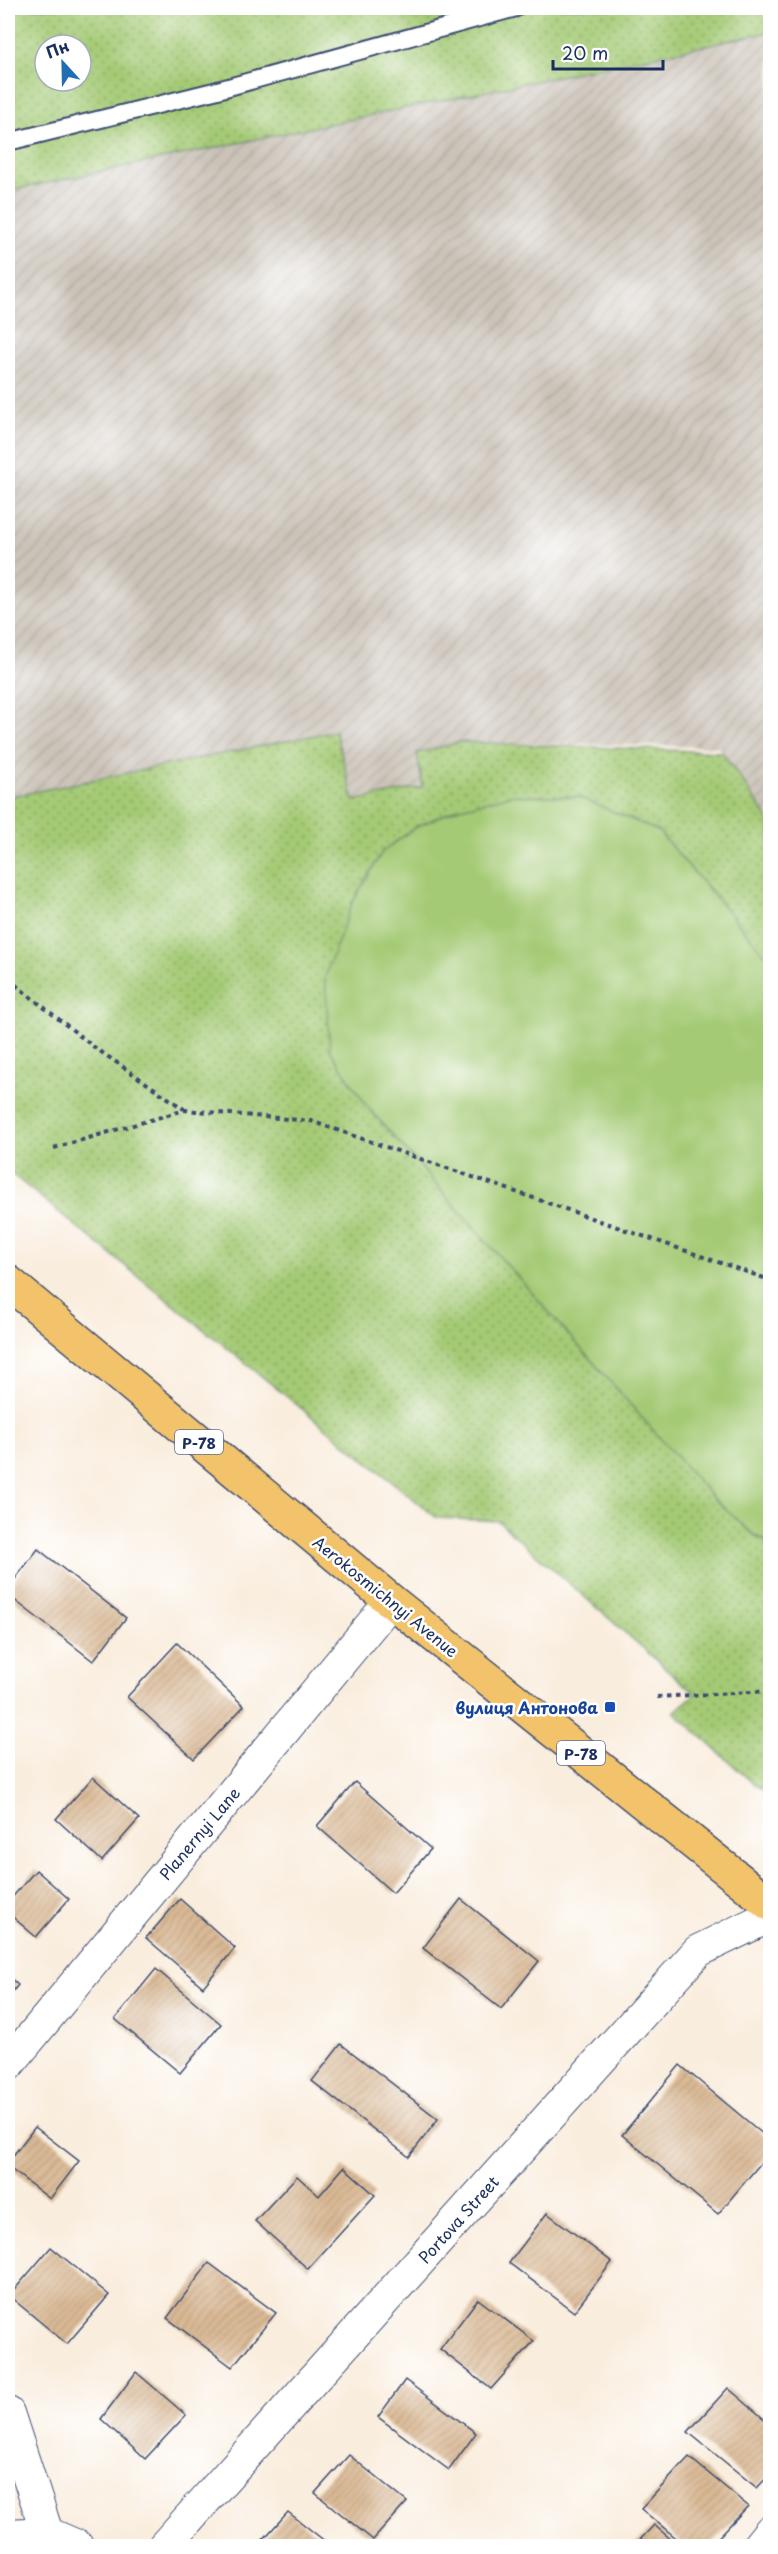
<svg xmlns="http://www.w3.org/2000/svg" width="778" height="2554" font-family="'Playpen Sans',sans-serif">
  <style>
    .industrial { fill: url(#industrial-furrows) }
    .grass { fill: url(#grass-dots); stroke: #607c69; stroke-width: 1.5; fill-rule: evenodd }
    .pitch { fill: #a4ca74; stroke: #607c69; stroke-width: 1.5 }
    .building { fill: url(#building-hatch) }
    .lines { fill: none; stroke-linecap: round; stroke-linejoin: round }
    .lane-casing { stroke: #3c4c71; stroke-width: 20 }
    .street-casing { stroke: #3c4c71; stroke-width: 34 }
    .highway-casing { stroke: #3c4c71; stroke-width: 36 }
    .path { stroke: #3c4c71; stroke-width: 4; stroke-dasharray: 4.5 4.5; stroke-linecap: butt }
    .lane { stroke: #fff; stroke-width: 16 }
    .street { stroke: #fff; stroke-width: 32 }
    .highway { stroke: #f2c36a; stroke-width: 33 }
    .transit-dot { fill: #1a4fb4; stroke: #fff; stroke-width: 2 }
    .labels { text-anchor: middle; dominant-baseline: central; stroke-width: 5; stroke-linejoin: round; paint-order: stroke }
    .shield { fill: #fff; stroke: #5f6d8e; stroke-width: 1.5 }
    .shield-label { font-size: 15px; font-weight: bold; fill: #1b2f5e }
    .street-label { font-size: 16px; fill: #1b2f5e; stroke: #fff }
    .transit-label { font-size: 16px; font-weight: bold; fill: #164399; stroke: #fff; text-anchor: end }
  </style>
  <defs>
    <pattern id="industrial-furrows" width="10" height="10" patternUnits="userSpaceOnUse" patternTransform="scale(1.5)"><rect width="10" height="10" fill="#cbc3b8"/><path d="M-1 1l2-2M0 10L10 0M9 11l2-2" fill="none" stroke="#aea8a1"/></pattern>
    <pattern id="grass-dots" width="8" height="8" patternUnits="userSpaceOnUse" patternTransform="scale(1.5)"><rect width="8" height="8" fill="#a4ca74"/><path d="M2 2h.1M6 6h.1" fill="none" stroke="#85a462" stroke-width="1.8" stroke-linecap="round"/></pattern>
    <pattern id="building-hatch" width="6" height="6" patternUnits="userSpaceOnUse" patternTransform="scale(1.5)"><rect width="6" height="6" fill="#dab994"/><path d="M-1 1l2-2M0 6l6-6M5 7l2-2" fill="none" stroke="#ba9f82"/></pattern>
  </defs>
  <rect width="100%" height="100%" fill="#fff"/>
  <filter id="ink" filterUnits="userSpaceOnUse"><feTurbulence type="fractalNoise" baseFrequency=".0167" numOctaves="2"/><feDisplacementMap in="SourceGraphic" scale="12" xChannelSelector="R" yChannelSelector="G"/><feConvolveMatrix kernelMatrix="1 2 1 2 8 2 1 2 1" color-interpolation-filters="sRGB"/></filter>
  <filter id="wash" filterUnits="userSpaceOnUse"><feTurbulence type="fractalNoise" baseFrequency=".008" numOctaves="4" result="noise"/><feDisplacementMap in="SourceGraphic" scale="24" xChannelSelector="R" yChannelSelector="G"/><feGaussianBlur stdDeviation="1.35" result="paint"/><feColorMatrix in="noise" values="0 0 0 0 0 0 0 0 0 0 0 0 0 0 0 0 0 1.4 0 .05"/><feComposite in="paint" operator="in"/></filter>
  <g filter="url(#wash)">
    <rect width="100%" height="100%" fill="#f9eddd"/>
    <path class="industrial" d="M770 32V823L718 747 460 742 423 787 354 801 334 731 8 797V191Z"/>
    <path class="grass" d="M8 8H770V32L8 191ZM45 45H81V81H45Z
      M335 731 354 801 423 787 417 753 460 742 722 752 770 821V960L658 831 457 809 416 827 382 852 754 1535 770 1543V1794L755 1785 674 1712 695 1694 498 1521 437 1518 8 1171V797Z"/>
    <path class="pitch" d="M511 795 579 797 658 831 770 960V1543L754 1535 712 1497 366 1105 330 1050 325 977 352 903 382 852 416 827 457 809Z"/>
    <g id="blocks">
      <path class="building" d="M38 1549 126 1618 93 1661 8 1595V1588Z
        M177 1643 244 1706 194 1759 127 1697Z
        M93 1777 139 1819 102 1861 56 1819Z
        M355 1782 431 1849 393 1893 317 1826Z
        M36 1870 69 1899 36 1937 8 1913V1902Z
        M180 1899 235 1948 203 1987 146 1938Z
        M461 1899 539 1961 501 2009 423 1948Z
        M156 1969 221 2024 180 2073 115 2019Z
        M8 1976 18 1985 8 1997Z
        M341 2044 438 2119 409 2157 312 2081Z
        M680 2065 770 2140V2152L718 2214 622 2135Z
        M35 2127 79 2161 50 2199 8 2167V2162Z
        M344 2167 375 2195 308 2269 255 2221 297 2176 319 2196Z
        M547 2213 612 2262 574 2312 509 2263Z
        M51 2247 109 2295 67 2344 9 2296Z
        M209 2263 276 2313 232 2367 167 2318Z
        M478 2299 534 2341 491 2389 440 2349Z
        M136 2372 186 2415 145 2459 101 2419Z
        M405 2380 476 2433 449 2470 378 2417Z
        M728 2388 770 2424V2474L757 2488 688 2432Z
        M349 2455 407 2502 373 2540 315 2493Z
        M689 2457 748 2506 710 2546H686L641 2509Z
        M288 2512 331 2546H264L260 2543Z
        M654 2525 679 2546H634Z"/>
    </g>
  </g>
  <g filter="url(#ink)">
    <use href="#blocks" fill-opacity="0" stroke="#3c4c71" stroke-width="1.5"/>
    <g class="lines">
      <g class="lane-casing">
        <path id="lane" d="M8 142 214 91 516 8"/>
      </g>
      <g class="street-casing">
        <path id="street" d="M8 2065 391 1601
          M8 2413 47 2533
          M8 2535 47 2533 77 2546
          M164 2546 698 1951 770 1916
          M758 2546 770 2531"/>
      </g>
      <g class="highway-casing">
        <path id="highway" d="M8 1282 391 1601 770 1904"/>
      </g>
      <path class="path" d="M8 979 94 1047 184 1109
        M54 1148 185 1110 311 1121 770 1280
        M657 1697 770 1691"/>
      <use href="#lane" class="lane"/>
      <use href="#street" class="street"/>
      <use href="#highway" class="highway"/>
    </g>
  </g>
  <rect class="transit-dot" x="604" y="1701" width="12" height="12" rx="3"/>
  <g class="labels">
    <g class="shield">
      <rect x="175" y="1430" width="48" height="24" rx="4.5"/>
      <rect x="557" y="1741" width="48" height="24" rx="4.5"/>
    </g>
    <g class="shield-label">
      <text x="199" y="1442">Р-78</text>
      <text x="581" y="1753">Р-78</text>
    </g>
    <g class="street-label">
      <text transform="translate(386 1596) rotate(39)">Aerokosmichnyi Avenue</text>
      <text transform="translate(199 1833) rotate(-50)">Planernyi Lane</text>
      <text transform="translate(458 2219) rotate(-48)">Portova Street</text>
    </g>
    <g class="transit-label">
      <text x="598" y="1707">вулиця Антонова</text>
    </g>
  </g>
  <rect width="778" height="2554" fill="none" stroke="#fff" stroke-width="30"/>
  <g transform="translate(63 63) rotate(338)"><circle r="28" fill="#ffffff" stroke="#a4acbf" stroke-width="1.5"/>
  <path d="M0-4.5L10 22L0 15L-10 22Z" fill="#1f6fb2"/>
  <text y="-9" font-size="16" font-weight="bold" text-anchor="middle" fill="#1b2f5e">Пн</text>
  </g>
  <path d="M553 60v9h110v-9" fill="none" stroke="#1b2f5e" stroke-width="3"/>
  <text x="562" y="60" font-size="18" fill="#1b2f5e" stroke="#ffffff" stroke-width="4.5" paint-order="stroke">20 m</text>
</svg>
